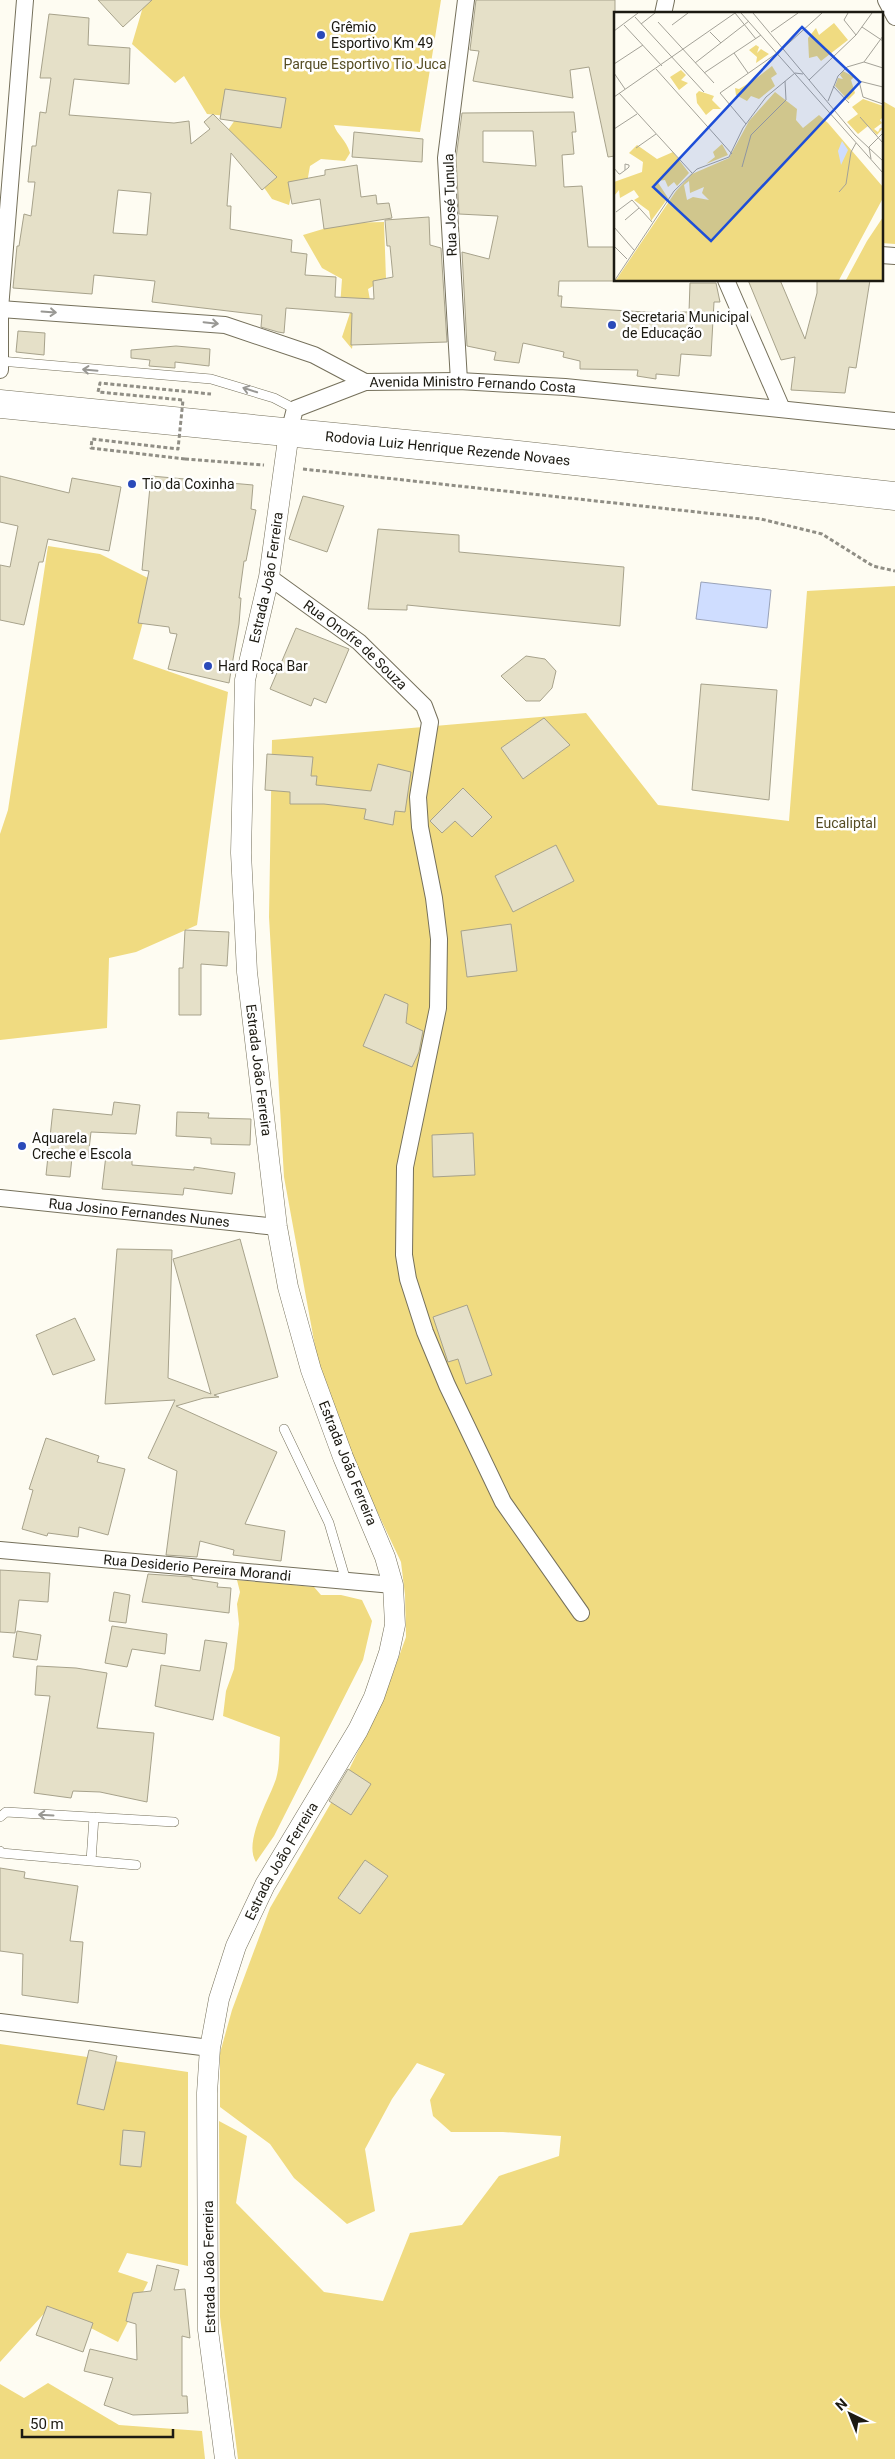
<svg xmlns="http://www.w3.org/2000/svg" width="895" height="2459" font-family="Roboto,sans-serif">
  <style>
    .green { fill: #f0db81 }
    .water { fill: #cfddff; stroke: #99a2b8 }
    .building { fill: #e5e0c8; stroke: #a7a28b; fill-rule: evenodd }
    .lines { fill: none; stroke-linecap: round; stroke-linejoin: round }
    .service-casing { stroke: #75705b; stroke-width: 10 }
    .minor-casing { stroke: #75705b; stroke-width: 18 }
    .tertiary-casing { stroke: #75705b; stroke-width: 21 }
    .trunk-casing { stroke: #75705b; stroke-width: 29 }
    .path { stroke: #908e85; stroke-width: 3; stroke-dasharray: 4 2.5; stroke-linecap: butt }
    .service { stroke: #fff; stroke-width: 9 }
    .minor { stroke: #fff; stroke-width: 16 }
    .tertiary { stroke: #fff; stroke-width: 20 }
    .trunk { stroke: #fff; stroke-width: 28 }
    .path-bridge { stroke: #908e85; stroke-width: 3; stroke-dasharray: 4 2.5; stroke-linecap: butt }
    .oneway { stroke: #999894 }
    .poi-dot { fill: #2a4ab9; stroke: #fff; stroke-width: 2 }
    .labels { text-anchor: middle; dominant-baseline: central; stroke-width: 5; stroke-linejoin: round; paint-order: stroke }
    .poi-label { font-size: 14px; fill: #1c1a12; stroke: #fff; text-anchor: start }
    .park-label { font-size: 14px; fill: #564d24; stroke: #fff }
    .street-label { font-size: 14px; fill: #1c1a12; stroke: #fff }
    .inset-road { fill: none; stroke: #a4a298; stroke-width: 1 }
    .view { fill: #1d4ed8; fill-opacity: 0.15; stroke: #1d4ed8; stroke-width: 2.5 }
    .inset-edge { fill: none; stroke: #1c1a12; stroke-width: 2.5 }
  </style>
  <rect width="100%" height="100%" fill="#fefcf2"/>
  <path class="green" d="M145 0H441L420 132 334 125C337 135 346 139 350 153L345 161 321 159 310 166 307 183 293 188 289 205 272 199 226 133 237 117 207 114 184 76 175 83 132 44Z
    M881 100 895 108V244L881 243Z
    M384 222 386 279 368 289 375 328 354 331 352 349 342 337 351 310 340 307 342 279 322 268 303 235 343 223Z
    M48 546 100 554 154 581 133 659 228 692 197 925 136 952 109 958 107 1028 0 1040V834L8 810Z
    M895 586V2459H238L220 2317 219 2121 247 2136 236 2203 324 2292 383 2301 410 2233 462 2225 499 2176 559 2156 561 2136 503 2132H451L433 2116 430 2100 445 2074 417 2063 392 2099 365 2149 375 2211 347 2224 294 2178 270 2144 220 2107V2053L232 2010 270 1908 342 1784 384 1698 406 1637 405 1595 401 1562 358 1471 317 1357 284 1177 269 917 272 740 586 713 658 805 789 821 807 591Z
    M237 1580 314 1587 321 1595H341L362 1600 372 1621 363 1660 274 1836 256 1862C243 1842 269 1800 276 1779 280 1766 279 1750 280 1737L223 1716 226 1691 234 1669 239 1624 237 1604 240 1592Z
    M0 2044 188 2072V2266L127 2253 118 2272 148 2282 118 2342 50 2307 0 2362Z
    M48 2383 119 2425 202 2431 205 2459H0V2384L24 2398Z"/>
  <path class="water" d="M701 582 771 590 767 628 696 619Z"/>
  <path class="building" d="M98 0H152L123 27Z
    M476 0H615V156L608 157 589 67 570 70 573 98 473 81 479 51 470 50Z
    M49 14 89 18 88 45 130 48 129 84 74 79 69 115 174 123 189 121 191 144 210 129 204 122 213 114 277 177 262 190 231 153 227 206H231L230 229 292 240 291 252 307 254 305 275 336 277 335 297 374 299 373 281 393 277 390 246H387L385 220 429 217 430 245 441 248 447 342 351 345 352 313 286 308 284 333 278 332 261 327 262 315 152 302 155 281 94 275 92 294 13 288 17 246H19L24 214 31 216 35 182H28L32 146H36L40 112 46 113 51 78H40ZM118 190 151 193 147 235 113 233Z
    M225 89 286 98 281 128 220 119Z
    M574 112 576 132H572L574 154 562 155 564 187 582 186 588 247H615V281H559L558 296H562L561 307 680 314V312H689L690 283H716L720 302H714L711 356 681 354 679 376 656 374V379L637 376 638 370 580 369V361L563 357 564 352 523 343 519 363 494 360 496 352 467 346 462 252 489 259 498 216 459 214 456 158 462 113ZM483 131H533L536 166 483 162Z
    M354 132 423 139 422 162 352 157Z
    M357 165 361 197 376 195 377 204 389 203 392 218 324 229 320 199 292 204 288 182 325 175V170Z
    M748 280H780L805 339 817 293V280H870L856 368 849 367 845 393 791 390 795 357 781 360Z
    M18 331 45 333 44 355 16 352Z
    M176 346 210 349 209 366 175 362V368L149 366 150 360 131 358V350Z
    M0 476 69 493 72 478 121 487 109 551 48 539 43 562H39L24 625 0 620V565L10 567 18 526 0 522Z
    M151 476 253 485 251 509 256 510 246 561H244L239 598H241L239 624 229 683 168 669 177 634 170 633 169 627 138 623 149 571 142 570Z
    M303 496 344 506 327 552 289 539Z
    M378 529 459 535V552L624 567 620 626 407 605V610L368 609Z
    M296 628 349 649 326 703 314 698 311 706 270 689Z
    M526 656 545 659 556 671 552 688 540 701H526L501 676Z
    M701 684 777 690 769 800 692 790Z
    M544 718 570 745 523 779 501 748Z
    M267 754 313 757 311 776H317L316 785 371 791 378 764 411 772 405 812 395 811 393 825 364 819 366 809 324 804H290V792L265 790Z
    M463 788 492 817 472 837 455 821 442 833 430 821Z
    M556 845 574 881 513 912 495 876Z
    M511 924 517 971 467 977 461 931Z
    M185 930 229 932 227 966 201 964V1015H179V968H183Z
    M385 994 408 1004 406 1023 423 1031 419 1052 412 1067 363 1046Z
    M114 1102 140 1105 136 1134 91 1132 88 1158 72 1157 70 1177 46 1175 53 1109 112 1115Z
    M177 1112 209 1113 208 1118 251 1119 250 1145 211 1144V1138L176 1136Z
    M473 1133 475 1175 433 1177 432 1135Z
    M106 1155 132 1159V1165L194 1170V1167L235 1173 232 1194 184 1188 183 1195 102 1189Z
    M240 1239 278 1377 214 1395 219 1397 204 1398 176 1406 277 1452 245 1524 285 1531 281 1561 233 1555 234 1550 200 1541 197 1557 166 1555 177 1471 148 1458 175 1400 105 1404 117 1249 172 1250 168 1378 211 1394 173 1259Z
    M467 1305 492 1375 466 1384 458 1359 448 1362 433 1317Z
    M75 1318 95 1360 53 1375 36 1335Z
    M46 1438 99 1456 97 1462 125 1469 108 1535 79 1527 78 1537 48 1533 47 1536 22 1529 33 1490 29 1489Z
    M0 1570 50 1573 48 1602 19 1600 15 1633 0 1632Z
    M148 1574 192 1577V1579L218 1583 217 1587 231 1588 229 1613 142 1602Z
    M114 1592 130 1595 126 1623 109 1621Z
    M112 1626 167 1634 165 1654 132 1649 127 1667 105 1663Z
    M17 1631 41 1635 37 1660 13 1657Z
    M205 1640 227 1643 213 1720 155 1706 161 1665 200 1671Z
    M37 1666 76 1668 107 1673 97 1728 154 1733 147 1802 100 1792 73 1791 71 1798 34 1793 50 1696 35 1695Z
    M348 1769 371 1784 351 1815 329 1801Z
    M365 1860 388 1876 360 1914 338 1898Z
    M0 1868 25 1872 24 1878 78 1886 70 1941 83 1942 78 2003 22 1995 23 1954 0 1951Z
    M89 2050 117 2056 104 2110 77 2104Z
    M123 2130 145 2132 141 2167 120 2165Z
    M157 2265 179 2270 174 2290 185 2289 190 2338 182 2336V2396H187L188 2413 133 2415 104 2405 113 2378 84 2371 90 2349 137 2360 136 2324 126 2321 133 2293 151 2291Z
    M47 2306 93 2323 83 2352 36 2335Z"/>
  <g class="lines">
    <g class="service-casing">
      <path id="service" d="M0 361 211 379 274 398 295 409
        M284 1429 329 1523 346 1581
        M0 1817 6 1812 174 1822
        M0 1851 1 1853 136 1865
        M91 1861 94 1817"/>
    </g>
    <g class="minor-casing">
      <g id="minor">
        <path d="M886 0 895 17"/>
        <path d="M663 14 666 0"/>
        <path d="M881 255 895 256"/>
        <path d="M726 280 782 409"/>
        <path id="s1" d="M0 309 225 325 314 355 365 382 459 381 565 387 895 421"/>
        <path d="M0 370V309L25 0"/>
        <path d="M459 381 446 158 466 0"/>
        <path d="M289 432 295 409 365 382"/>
        <path id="s2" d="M269 577 359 642 424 706 430 722 418 797 420 827 434 898 439 939 438 1008 405 1167 404 1255 408 1279 425 1332 447 1385 503 1502 581 1613"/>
        <path id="s3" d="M0 1198 277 1227"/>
        <path id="s4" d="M0 1550 393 1585"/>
        <path d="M0 2022 210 2048"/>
      </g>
    </g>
    <g class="tertiary-casing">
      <g id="tertiary">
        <path id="s5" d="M225 2459 208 2330 207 2093 210 2048 219 1999 236 1946 265 1885 358 1730 374 1697 389 1653 395 1625 393 1585 385 1557 343 1457 311 1370 288 1287 277 1227 247 972 241 853 245 680 269 577 289 432"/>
      </g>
    </g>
    <g class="trunk-casing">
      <g id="trunk">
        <path id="s6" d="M0 404 509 454 895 496"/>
      </g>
    </g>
    <path class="path" d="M185 459 264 465
      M303 469 761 519 822 534 873 566 895 571"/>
    <use href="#service" class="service"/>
    <use href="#minor" class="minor"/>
    <use href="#tertiary" class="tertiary"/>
    <use href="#trunk" class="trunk"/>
    <path class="path-bridge" d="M185 459 91 448 92 439 178 449 183 400 98 392 100 383 211 394"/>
  </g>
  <defs><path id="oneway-shaft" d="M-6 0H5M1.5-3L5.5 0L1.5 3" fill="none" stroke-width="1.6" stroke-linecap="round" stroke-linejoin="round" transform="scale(1.25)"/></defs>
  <g class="oneway">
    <use href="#oneway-shaft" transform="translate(49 312) rotate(4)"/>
    <use href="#oneway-shaft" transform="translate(211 323) rotate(6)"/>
    <use href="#oneway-shaft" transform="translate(90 370) rotate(-175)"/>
    <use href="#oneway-shaft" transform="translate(250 390) rotate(-162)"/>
    <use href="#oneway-shaft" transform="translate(46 1815) rotate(-177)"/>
  </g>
  <g class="poi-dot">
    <circle cx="321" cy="35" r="5"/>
    <circle cx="612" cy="325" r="5"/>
    <circle cx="132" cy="484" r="5"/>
    <circle cx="208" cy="666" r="5"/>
    <circle cx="22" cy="1146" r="5"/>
  </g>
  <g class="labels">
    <g class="poi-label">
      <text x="331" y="27">Grêmio<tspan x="331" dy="16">Esportivo Km 49</tspan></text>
      <text x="622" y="317">Secretaria Municipal<tspan x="622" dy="16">de Educação</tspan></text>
      <text x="142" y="484">Tio da Coxinha</text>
      <text x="218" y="666">Hard Roça Bar</text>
      <text x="32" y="1138">Aquarela<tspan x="32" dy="16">Creche e Escola</tspan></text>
    </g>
    <g class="park-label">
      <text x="365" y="64">Parque Esportivo Tio Juca</text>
      <text x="846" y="823">Eucaliptal</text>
    </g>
    <g class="street-label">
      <text transform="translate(450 205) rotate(-92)">Rua José Tunula</text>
      <text stroke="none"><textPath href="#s1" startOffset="485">Avenida Ministro Fernando Costa</textPath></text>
      <text stroke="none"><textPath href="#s6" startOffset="450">Rodovia Luiz Henrique Rezende Novaes</textPath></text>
      <text stroke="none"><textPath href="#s5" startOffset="1949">Estrada João Ferreira</textPath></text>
      <text stroke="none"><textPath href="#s2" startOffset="110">Rua Onofre de Souza</textPath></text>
      <text transform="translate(259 1070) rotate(83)">Estrada João Ferreira</text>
      <text stroke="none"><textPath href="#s3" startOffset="140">Rua Josino Fernandes Nunes</textPath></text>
      <text transform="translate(348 1463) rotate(68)">Estrada João Ferreira</text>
      <text stroke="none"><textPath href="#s4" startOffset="198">Rua Desiderio Pereira Morandi</textPath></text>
      <text stroke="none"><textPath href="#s5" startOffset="614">Estrada João Ferreira</textPath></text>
      <text transform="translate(209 2267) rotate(-91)">Estrada João Ferreira</text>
    </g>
  </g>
  <g transform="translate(614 12)">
    <rect width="269" height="269" fill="#fefcf2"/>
    <path d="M220 11 234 28 207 49 203 44 195 46 194 26 202 16 205 23ZM142 33 145 35 143 41 147 37 155 42 142 51 143 45 135 38ZM158 54 163 62 157 66 161 74 145 87 137 84 133 89 122 83 121 76 125 77 140 68ZM67 58 72 63 67 68 74 71 65 78 56 65ZM229 59 240 65 237 68 241 81 234 88 221 74 224 66 229 67 226 63ZM85 79 100 84 98 88 107 97H99L92 103 83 91 82 82ZM161 80 183 97 182 108 189 116 205 103 214 111 269 175V186L225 268H2L62 179 78 162 115 146 135 109ZM75 169 76 181 90 175 88 181 95 188 79 185 73 188 70 173ZM249 87 269 94V105L266 108 268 111 260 117 264 120 266 116H269L263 123 254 114 244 122 233 110 244 102 238 95ZM108 132 114 143 92 152 101 145 99 140ZM23 133 43 147 59 140 75 161 63 174 60 170 54 175 51 168 43 169 54 186 37 209 35 199 20 188 25 185 20 178 6 186 5 178 0 184V170L28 160 29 150 15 141ZM269 205V268H232L253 229Z" fill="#f0db81" fill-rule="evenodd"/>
    <path d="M228 129 234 138 227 153 224 139Z" fill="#cfddff"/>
    <path class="inset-road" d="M121 1 142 27M127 1 269 161M139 1 241 123 269 149M234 1 230 8 242 23M21 5 90 80M44 10 100 71M27 12 41 1M10 13 48 54M58 13 74 1M248 15 269 29M0 19 24 1M96 20 107 31M157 20 184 1M120 41 134 61M250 50 269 24M81 51 135 9M0 52 29 33M42 57 118 142M0 61 11 77M90 61 147 23M195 68 242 23 258 1M219 74 235 91M269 75 245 69 249 85 269 92M5 81 78 161M0 85 121 1M214 89 224 64 233 55 250 50 269 56M246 105 269 131M132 112 106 81 166 39 208 1M0 117 23 102M22 136 42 122M257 147 255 135 269 121M128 155 137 123 172 88 171 69M0 156 5 162H6L14 156 15 155V153L11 152V158M225 180 232 172 237 140 242 131M2 200 18 188 38 210M11 208 25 196M0 215 20 238M0 234 13 247M1 268 60 179 83 157 115 145 129 116 152 85 181 61 189 62"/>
    <path class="view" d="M188 15 246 70 97 229 39 175Z"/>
    <rect width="269" height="269" class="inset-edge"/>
  </g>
  <g transform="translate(850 2414) rotate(317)" stroke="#ffffff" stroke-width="4" paint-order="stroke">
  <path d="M0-4L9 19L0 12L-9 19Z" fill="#1c1a12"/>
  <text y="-8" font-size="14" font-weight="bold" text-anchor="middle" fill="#1c1a12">N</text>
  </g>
  <path d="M22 2429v8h151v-8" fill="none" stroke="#1c1a12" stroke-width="2.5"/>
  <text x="30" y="2429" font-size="15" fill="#1c1a12" stroke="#ffffff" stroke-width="4" paint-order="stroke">50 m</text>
</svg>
